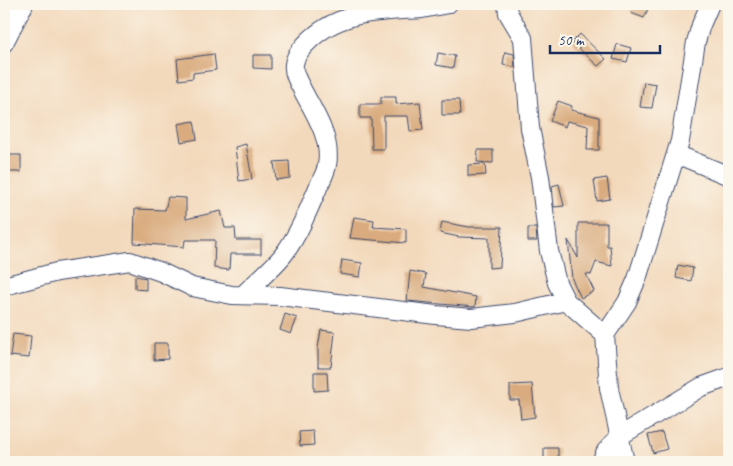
<svg xmlns="http://www.w3.org/2000/svg" width="733" height="466" font-family="Caveat,sans-serif">
  <style>
    .building { fill: #d9ab7e }
    .lines { fill: none; stroke-linecap: round; stroke-linejoin: round }
    .minor-casing { stroke: #3b486c; stroke-width: 20 }
    .minor { stroke: #fff; stroke-width: 18 }
  </style>
  <rect width="100%" height="100%" fill="#fbf7ec"/>
  <filter id="ink" filterUnits="userSpaceOnUse"><feTurbulence type="fractalNoise" baseFrequency=".02" numOctaves="2"/><feDisplacementMap in="SourceGraphic" scale="10" xChannelSelector="R" yChannelSelector="G"/><feConvolveMatrix kernelMatrix="1 2 1 2 8 2 1 2 1" color-interpolation-filters="sRGB"/></filter>
  <filter id="wash" filterUnits="userSpaceOnUse"><feTurbulence type="fractalNoise" baseFrequency=".0096" numOctaves="4" result="noise"/><feDisplacementMap in="SourceGraphic" scale="20" xChannelSelector="R" yChannelSelector="G"/><feGaussianBlur stdDeviation="1.12" result="paint"/><feColorMatrix in="noise" values="0 0 0 0 0 0 0 0 0 0 0 0 0 0 0 0 0 1.4 0 .05"/><feComposite in="paint" operator="in"/></filter>
  <g filter="url(#wash)">
    <rect width="100%" height="100%" fill="#f3d9bc"/>
    <g id="blocks">
      <path class="building" d="M635 4H650L644 18 631 13Z
        M580 34 606 59 598 66 572 42Z
        M617 44 631 48 627 62 613 59Z
        M505 52 514 54 515 67 503 65Z
        M438 53 455 56 453 68 436 65Z
        M214 54 216 70 193 73V78L179 80 177 59Z
        M253 55H271V69L253 68Z
        M644 82 656 84 652 108 640 107Z
        M381 97H396V104L420 102 423 130 410 131 408 116H384V149H372L371 118H360V104H381Z
        M442 100H459L460 115H442Z
        M558 101 572 106 571 110 599 117V150H587L588 126 567 121 565 127 550 121Z
        M194 121 197 139 181 142 178 124Z
        M246 144 252 179 239 181 235 147Z
        M478 150H493V163L477 162Z
        M8 155H21V172H9Z
        M289 161 290 178 276 180 274 162Z
        M485 164 486 175 468 176V165Z
        M607 178 610 199 597 201 594 180Z
        M559 184 564 206 554 207 552 186Z
        M168 197 186 198V219L221 211 225 228H235L236 240H261V254H230L229 270 214 268 215 240H185L184 247 134 243 135 209 165 210Z
        M354 217 374 220 373 227 406 229V243L350 238Z
        M442 222 469 227H502L500 267 489 268V238L459 237 440 233Z
        M578 223H607V246H610L612 266 596 262 591 275 586 274 594 291 581 298 572 279 568 240 578 258Z
        M528 228H536L537 241H528Z
        M342 260 362 263 360 277 340 274Z
        M678 265 693 268 691 281 676 278Z
        M410 271 426 274 424 287 476 297 475 307 407 301Z
        M135 276 146 278V290L135 289Z
        M285 314 297 318 291 334 280 330Z
        M321 330 335 332 331 367H318V348Z
        M13 334 31 336 29 358 10 356Z
        M154 343H168V359L154 360Z
        M314 372H327L328 390 314 391Z
        M532 384 535 417 521 419 519 400H510V385Z
        M313 431 314 445 300 446 299 432Z
        M662 432 667 449 653 453 648 435Z
        M544 448H558V462H544Z"/>
    </g>
  </g>
  <g filter="url(#ink)">
    <use href="#blocks" fill-opacity="0" stroke="#3b486c" stroke-width="1"/>
    <g class="lines">
      <g class="minor-casing">
        <path id="minor" d="M507 4 508 13 523 38 530 128 540 177 549 251 557 283 566 301
          M4 7H23
          M422 9 448 4
          M4 43 24 4
          M676 154 729 176
          M4 286 57 272 130 261 161 272 192 287 232 295 280 296 436 315 471 318 515 313 566 301 605 335
          M244 294C257 281 273 268 284 254 298 235 308 211 317 190 320 182 326 173 327 165 333 134 307 103 296 77 291 65 295 56 304 46 336 10 377 12 422 9L423 4
          M601 462 606 451 620 436 701 387 729 377
          M625 462 609 388 605 335 627 302 637 279 680 141 696 42 701 25 710 4"/>
      </g>
      <use href="#minor" class="minor"/>
    </g>
  </g>
  <rect width="733" height="466" fill="none" stroke="#fbf7ec" stroke-width="20"/>
  <path d="M550 45v8h110v-8" fill="none" stroke="#1b2f5e" stroke-width="2.5"/>
  <text x="558" y="45" font-size="15" fill="#1b2f5e" stroke="#fbf7ec" stroke-width="4" paint-order="stroke">50 m</text>
</svg>
